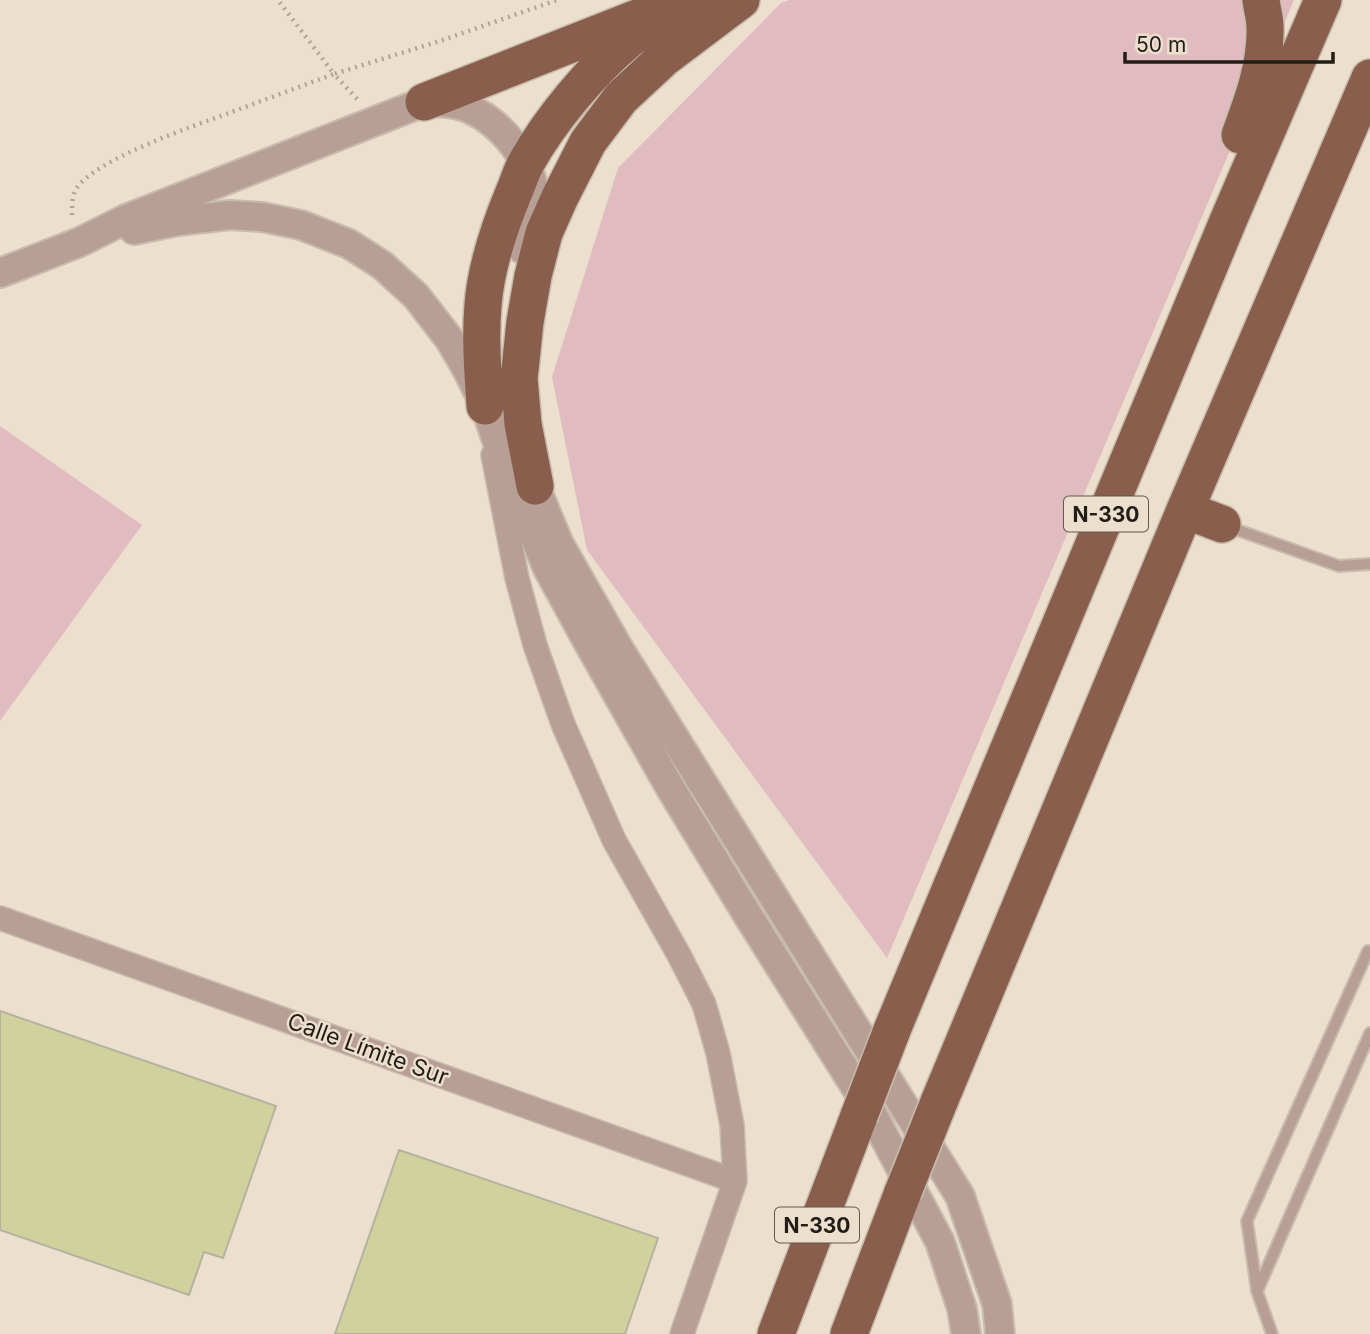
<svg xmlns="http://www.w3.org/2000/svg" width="1370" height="1334" font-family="Inter,sans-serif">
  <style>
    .green { fill: #e0bcc0 }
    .building { fill: #d1d19d; stroke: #b3b39f; stroke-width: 2 }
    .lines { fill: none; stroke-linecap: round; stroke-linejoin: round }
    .service-casing { stroke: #c8bcad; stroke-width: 14 }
    .minor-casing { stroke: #c8bcad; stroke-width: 26 }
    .tertiary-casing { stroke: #c8bcad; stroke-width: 32 }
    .trunk-casing { stroke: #c8bcad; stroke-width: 40 }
    .path { stroke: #afa597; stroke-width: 4.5; stroke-dasharray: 2 5; stroke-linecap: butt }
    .service { stroke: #b79f96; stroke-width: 10 }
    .minor { stroke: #b79f96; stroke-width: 23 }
    .tertiary { stroke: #b79f96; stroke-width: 28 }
    .trunk { stroke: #8a5e4c; stroke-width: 37 }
    .trunk-bridge-casing { stroke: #c8bcad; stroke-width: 40; stroke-linecap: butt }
    .trunk-bridge { stroke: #8a5e4c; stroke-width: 37 }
    .labels { text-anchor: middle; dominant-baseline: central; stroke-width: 5; stroke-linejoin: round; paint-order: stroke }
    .shield { fill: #ecdfce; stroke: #5f584e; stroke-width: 2 }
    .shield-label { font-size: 21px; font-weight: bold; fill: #221e17 }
    .street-label { font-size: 23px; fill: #221e17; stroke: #ecdfce }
  </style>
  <rect width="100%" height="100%" fill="#ecdfce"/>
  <path class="green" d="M789 0H1294L887 958 587 550 552 377 618 168 781 3Z
    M0 426 142 525 0 721Z"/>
  <path class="building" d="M0 1011 276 1106 223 1258 204 1252 189 1295 0 1230Z
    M399 1150 658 1238 625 1334H335Z"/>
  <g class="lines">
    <g class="service-casing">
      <path id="service" d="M1226 526 1339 566 1370 564
        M1258 1289 1370 1033
        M1272 1334 1257 1291 1247 1221 1368 951 1370 952"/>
    </g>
    <g class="minor-casing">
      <path id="minor" d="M493 455 517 578 535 645 563 724 614 840 679 955 704 1004 718 1053 732 1125 735 1181 682 1334
        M0 918 735 1181"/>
    </g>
    <g class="tertiary-casing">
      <path id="tertiary" d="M134 230 178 221 230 215 262 217 301 225 349 244 382 265 416 296 450 340 468 371 485 406 505 464 547 567 588 642 671 789 747 914 870 1110 940 1242 962 1309 966 1334
        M0 273 80 242 126 219 424 102C439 102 454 102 468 108 502 123 536 163 534 202 534 218 527 234 522 249
        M527 467 559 544 619 649 960 1196 997 1304 1000 1334"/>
    </g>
    <g class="trunk-casing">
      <path id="trunk" d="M424 102 645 15
        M1240 135C1253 100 1266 65 1265 27 1265 18 1262 9 1261 0
        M485 406C483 373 480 339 483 305 486 267 499 228 514 192 518 183 521 172 526 163 550 120 591 71 628 40 648 24 670 12 691 0
        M535 486 523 424 519 379 525 322 533 276 544 233 560 197 588 142 621 98 664 58 741 0
        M1185 510 1222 524
        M892 1030 1228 221 1323 0
        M939 1102 1185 510 1370 78
        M776 1334 859 1116
        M849 1334 903 1192"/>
    </g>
    <path class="path" d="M357 99 334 74 443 40 557 0
      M72 215C72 206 72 196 76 189 95 159 194 126 229 113 264 100 299 87 334 74L278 0"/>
    <use href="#service" class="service"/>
    <use href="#minor" class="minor"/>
    <use href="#tertiary" class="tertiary"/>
    <use href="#trunk" class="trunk"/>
    <g class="trunk-bridge-casing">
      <path id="trunk-bridge" d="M859 1116 892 1030
        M903 1192 939 1102"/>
    </g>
    <use href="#trunk-bridge" class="trunk-bridge"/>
  </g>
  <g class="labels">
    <g class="shield">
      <rect x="1064" y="496.5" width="84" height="35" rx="5"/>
      <rect x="775" y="1207.5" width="84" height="35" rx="5"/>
    </g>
    <g class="shield-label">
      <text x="1106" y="514">N-330</text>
      <text x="817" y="1225">N-330</text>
    </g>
    <g class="street-label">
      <text transform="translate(368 1049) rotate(20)">Calle Límite Sur</text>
    </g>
  </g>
  <path d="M1125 52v10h208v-10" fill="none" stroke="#221e17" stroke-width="3.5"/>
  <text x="1136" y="52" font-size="21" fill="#221e17" stroke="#ecdfce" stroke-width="5" paint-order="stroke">50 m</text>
</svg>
